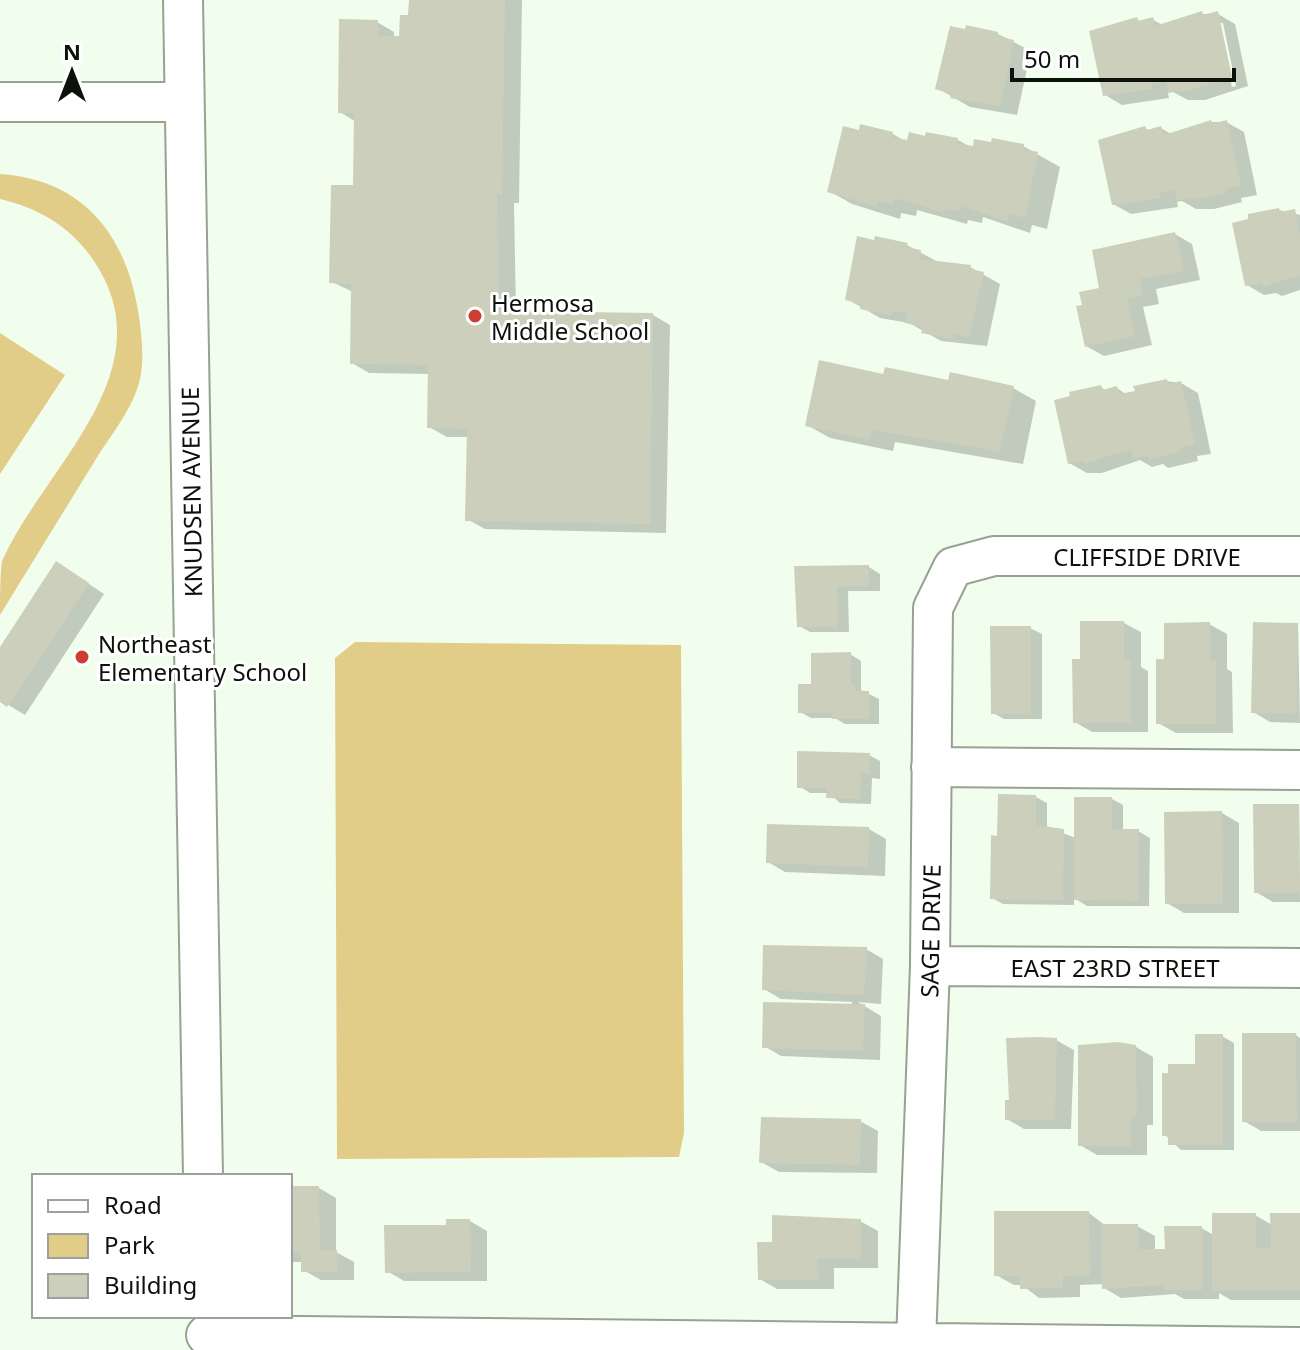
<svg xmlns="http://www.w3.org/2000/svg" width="1300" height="1350" font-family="'Noto Sans',sans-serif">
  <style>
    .green { fill: #e2cd88 }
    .shadow { fill: #0003; fill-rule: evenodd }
    .building { fill: #cccfbc }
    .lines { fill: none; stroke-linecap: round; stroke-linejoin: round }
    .minor-casing { stroke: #96a292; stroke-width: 42 }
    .minor { stroke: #fff; stroke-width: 38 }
    .poi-dot { fill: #cb3e31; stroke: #fff; stroke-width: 3 }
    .labels { text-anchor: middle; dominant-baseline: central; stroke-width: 6; stroke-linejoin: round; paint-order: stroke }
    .poi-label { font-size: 24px; fill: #0d110b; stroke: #fff; text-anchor: start }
    .street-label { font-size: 24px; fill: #0d110b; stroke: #fff }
  </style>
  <rect width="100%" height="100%" fill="#f2feed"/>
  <path class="green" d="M0 174C89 180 130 242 140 324 142 341 144 362 140 379 134 407 111 435 96 459 64 511 32 563 0 615 0 600 0 574 2 561 44 467 168 371 94 261 71 227 39 208 0 199Z
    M0 333 65 375 0 474Z
    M355 642 681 645 684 1133 679 1157 337 1159 335 658Z"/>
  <path class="shadow" d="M411 0H522L519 203H514L516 313 653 315 670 325 666 533 485 529 467 519 469 437H447L429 427 430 374 369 373 352 363 353 292 332 282 355 187 356 122 340 112 377 22 394 32V38H401L410 17Z
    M1202 14H1218L1235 24 1248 86 1205 100H1188L1173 92 1168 93 1169 98 1122 105 1105 95 1136 19 1142 22 1153 20 1163 25ZM1218 23H1223L1236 86 1232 87Z
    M998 34 1031 51 1017 115 970 107 937 88Z
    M1210 122H1226L1244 132 1257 195 1241 198 1242 202 1214 209H1196L1182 201 1177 202 1178 207 1131 214 1113 204 1145 128 1150 131 1161 128 1171 134Z
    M862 127 893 134 908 143 958 140 974 149 1023 146 1060 167 1047 229 1032 225 1030 233 983 217 982 223 968 220 967 224 917 210 916 216 901 213 900 219 852 204 829 191Z
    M1279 210 1300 215V290L1282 296 1276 293 1264 295 1247 285 1251 221Z
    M1175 234 1192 244 1200 280 1156 289 1159 304 1143 307 1152 345 1104 356 1086 346 1084 307Z
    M876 238 907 245 938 262 970 267 1000 284 987 346 941 341 909 323 880 318 847 299Z
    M885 377 1013 388 1036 401 1023 464 895 442 893 451 830 438 807 425Z
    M1166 381 1181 383 1198 393 1211 454 1197 456 1198 461 1168 468 1163 464 1152 467 1140 460 1102 473H1087L1069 463 1101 387 1106 391 1117 388 1127 395Z
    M869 567 880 574V591H848L849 632H810L799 626 796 568Z
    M74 574 104 594 25 715 0 700V651Z
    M1124 623 1141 632V667L1148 671V732H1092L1075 722 1082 661Z
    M1209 624 1227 634V669L1232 672 1233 733H1176L1158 723 1166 661Z
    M1298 625 1300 723 1270 722 1253 712Z
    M1030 628 1042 634V719H1004L993 713Z
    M850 654 861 661V690L879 699V724H845L835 718H811L800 712 813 686Z
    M869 755 880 761V779L872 778 871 804 840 803 829 793H810L799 786Z
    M1036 797 1047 803V827L1076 838 1112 799 1123 805V831H1138L1150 838 1149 906H1087L1074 898V905L1003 904 992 898 999 838Z
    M1299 806 1300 902H1273L1256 892Z
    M1222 813 1239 823V913H1184L1167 903Z
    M869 829 886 839 885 876 785 872 768 862Z
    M866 949 883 959 881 1004 858 1002 881 1016 880 1060 781 1056 764 1046 852 1006V1002L781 999 764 989Z
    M1296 1035 1300 1038V1131H1261L1244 1121Z
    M1222 1036 1234 1043V1150H1181L1164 1134 1196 1066Z
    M1056 1040 1074 1050 1071 1129H1024L1007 1119 1011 1102Z
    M1136 1047 1153 1057V1125H1147V1155H1097L1080 1145Z
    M860 1121 878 1131 877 1173 779 1172 761 1162Z
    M290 1188H319L336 1198V1252L354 1262V1280H321L303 1270V1262H290Z
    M1089 1213 1106 1226H1137L1155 1236V1251H1167L1201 1228 1214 1235 1255 1215 1272 1225 1300 1215V1300H1231L1219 1293V1299H1184L1175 1294 1121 1298 1104 1288V1284L1080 1285V1297L1039 1298 1022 1285H1014L996 1275Z
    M470 1221 487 1231V1281H404L387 1271Z
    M860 1221 878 1231V1268H834V1289H777L760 1279 774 1244Z"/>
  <path class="building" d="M409 0H505L502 194H497L499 311 653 313 650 524 465 521 467 429 427 428 428 365 350 364 351 284 329 283 331 185H353L354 114 338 113 339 19 378 20V36H399L400 15H408Z
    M1202 11 1203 15 1218 11 1232 77 1186 91 1168 92 1166 81 1152 84V89L1103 96 1089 31 1137 17 1138 21 1153 17 1155 26Z
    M966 25 998 32V36L1014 40 1000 106 950 98 952 94 935 89 950 26 965 29Z
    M1211 120 1212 124 1227 120 1241 185 1225 189 1226 193 1195 200 1194 197 1177 201 1175 190 1160 193 1161 198 1112 205 1098 140 1145 126 1147 130 1161 126 1164 135Z
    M860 124 893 132 892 137 907 140 909 132 925 136 926 132 958 138 957 143 973 146 974 139 991 142 992 138 1024 144 1023 149 1038 152 1025 218 1009 214 1007 221 960 206 959 212 945 208 944 213 895 198 893 204 878 201 877 207 827 192 843 126 859 130Z
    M1279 208 1280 212 1295 209 1300 235V275L1263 287 1262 283 1245 286 1232 223 1248 219V214Z
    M1175 232 1184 271 1140 279 1143 295 1127 298 1135 336 1085 347 1076 306 1082 305 1079 292 1099 288 1092 250Z
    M857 236 874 240 875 236 908 243 906 247 921 250 920 259 971 265 970 269 984 272 969 338 954 334 953 339 921 333 923 327 905 323 907 314 893 311 891 316 860 309 861 304 845 300Z
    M819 360 883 374 885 367 948 380 950 372 1014 386 1000 452 872 430 870 440 805 426Z
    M1167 379 1168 384 1181 381 1195 444 1181 447V452L1149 459 1148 455 1133 459 1131 449 1084 464 1083 461 1068 464 1054 400 1070 396 1069 392 1101 385 1102 390 1117 386 1119 394 1135 391 1133 386Z
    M56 561 89 583 7 707 0 702V647Z
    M869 565V586H837L838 627H797L794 566Z
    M1080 621H1124V659H1131V723H1073L1072 659H1080Z
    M1210 622V660H1216V724H1156V659H1164V623Z
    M1253 622 1298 623 1297 714 1251 713Z
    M990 626H1031V714H991Z
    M851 652V684H855V691H869V719H832V713H798V684H811V653Z
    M797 751 870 753 869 774 861 773 860 799 826 798 827 788H797Z
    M998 794 1036 795V825L1064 829 1063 900 990 899 991 835 997 836Z
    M1074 797H1112V829H1139V901L1074 900Z
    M1253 804H1299L1300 893H1254Z
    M1222 811 1223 904H1165L1164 812Z
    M767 824 869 827 868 867 766 863Z
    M763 945 867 947 864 995 762 990Z
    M763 1002 865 1004 863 1051 762 1048Z
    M1242 1033H1296L1297 1122H1242Z
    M1195 1034H1223V1145H1168V1136H1162V1073H1168V1064H1195Z
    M1039 1037 1057 1038 1055 1120H1005V1100H1009L1006 1038Z
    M1118 1042 1136 1045 1137 1116H1131V1146H1078V1045Z
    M761 1117 861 1119 860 1165 759 1163Z
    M290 1186H319L320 1250H337V1272H301V1253H290Z
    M994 1211H1089L1090 1275 1063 1276V1288L1020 1289V1276H994Z
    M1212 1213H1256V1248H1271L1270 1213H1300V1291H1212Z
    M772 1215 861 1219V1259H817L818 1280H758L757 1242H772Z
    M446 1219H470L471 1272 385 1273 384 1225H446Z
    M1102 1224H1138V1249H1165L1164 1226H1202V1290H1164V1285L1102 1289Z"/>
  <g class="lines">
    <g class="minor-casing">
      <path id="minor" d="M183 0 203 1176
        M0 102H184
        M931 767 1300 770
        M930 966 1300 968
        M206 1335 1300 1347
        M916 1342 930 966 933 608 953 567 994 556H1300"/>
    </g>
    <use href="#minor" class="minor"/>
  </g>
  <g class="poi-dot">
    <circle cx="475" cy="316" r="8"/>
    <circle cx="82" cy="657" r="8"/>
  </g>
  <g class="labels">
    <g class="poi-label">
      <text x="491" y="302">Hermosa<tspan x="491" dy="28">Middle School</tspan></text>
      <text x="98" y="643">Northeast<tspan x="98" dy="28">Elementary School</tspan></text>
    </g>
    <g class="street-label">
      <text transform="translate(191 492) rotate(-91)">KNUDSEN AVENUE</text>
      <text x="1147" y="556">CLIFFSIDE DRIVE</text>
      <text transform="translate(930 931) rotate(-89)">SAGE DRIVE</text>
      <text x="1115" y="967">EAST 23RD STREET</text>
    </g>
  </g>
  <rect x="32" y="1174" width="260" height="144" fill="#ffffff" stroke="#9ea09d" stroke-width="2"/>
  <rect x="48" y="1200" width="40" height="12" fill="#ffffff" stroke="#9ea09d" stroke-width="2"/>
  <text x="104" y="1214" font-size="24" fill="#0d110b">Road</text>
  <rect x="48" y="1234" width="40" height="24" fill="#e2cd88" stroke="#9ea09d" stroke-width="2"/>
  <text x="104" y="1254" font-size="24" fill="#0d110b">Park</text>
  <rect x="48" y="1274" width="40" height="24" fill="#cccfbc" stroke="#9ea09d" stroke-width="2"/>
  <text x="104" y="1294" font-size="24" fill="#0d110b">Building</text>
  <g transform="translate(72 72)" stroke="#ffffff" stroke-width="6" paint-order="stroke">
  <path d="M0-6L14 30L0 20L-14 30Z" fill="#0d110b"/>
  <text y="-12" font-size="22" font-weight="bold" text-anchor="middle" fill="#0d110b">N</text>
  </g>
  <path d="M1012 68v12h222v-12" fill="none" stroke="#0d110b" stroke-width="4"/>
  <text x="1024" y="68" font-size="24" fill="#0d110b" stroke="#ffffff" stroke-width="6" paint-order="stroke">50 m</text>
</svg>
